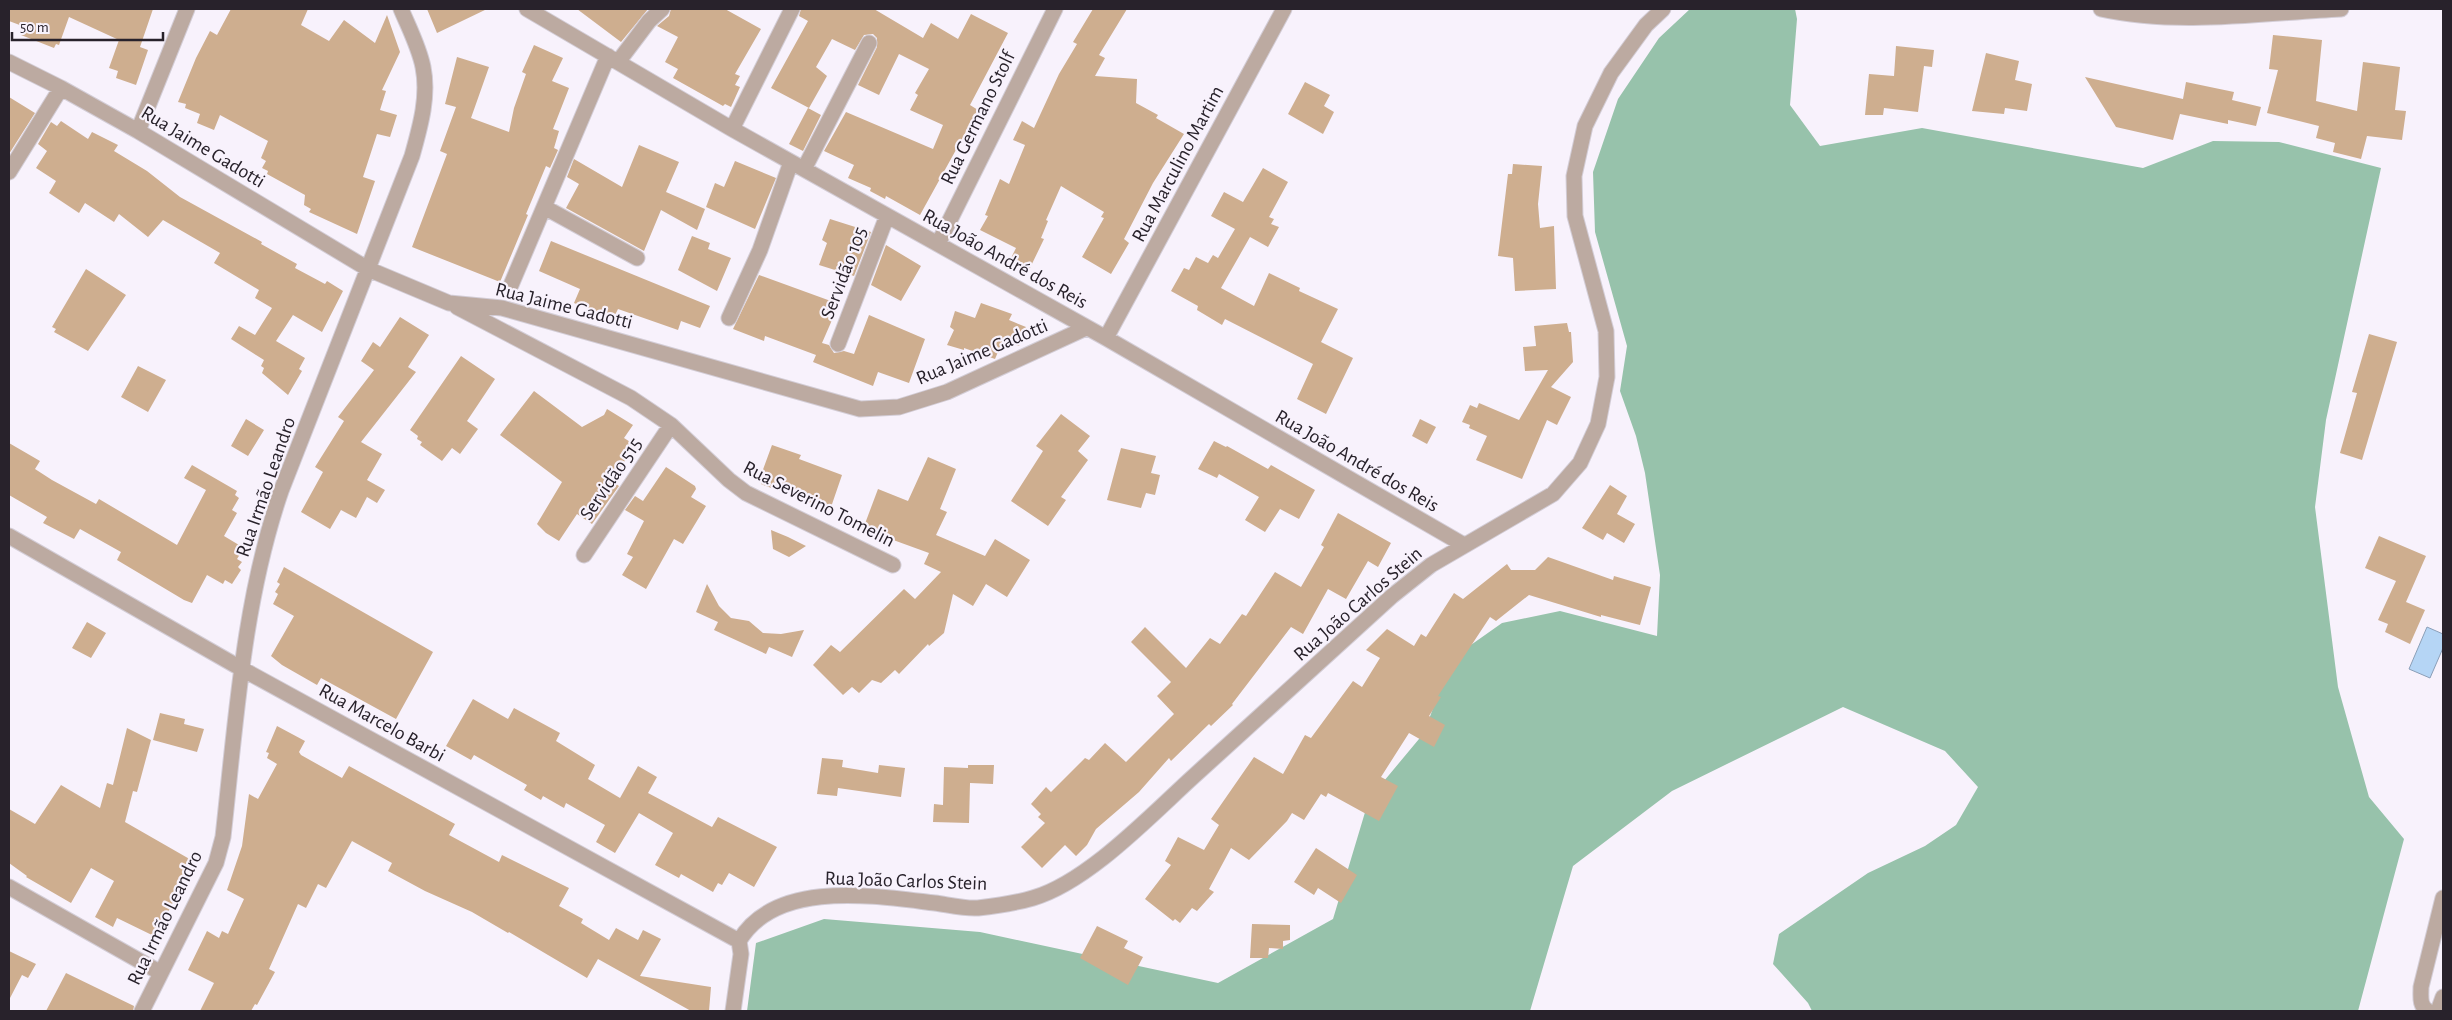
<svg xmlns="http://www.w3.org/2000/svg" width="2452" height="1020" font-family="'Alegreya Sans',sans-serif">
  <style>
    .forest { fill: #97c2ab }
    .water { fill: #b5d5f5; stroke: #8b9fb8 }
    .building { fill: #ceae8f }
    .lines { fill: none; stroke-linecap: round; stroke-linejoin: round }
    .minor-casing { stroke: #d3cdd6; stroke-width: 17 }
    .minor { stroke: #bcaaa1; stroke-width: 15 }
    .labels { text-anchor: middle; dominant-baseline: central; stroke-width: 4.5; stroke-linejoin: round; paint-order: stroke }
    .street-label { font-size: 20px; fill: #28222b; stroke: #f8f2fc }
  </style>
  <rect width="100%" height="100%" fill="#f8f2fc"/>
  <path class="forest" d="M1690 9H1795L1797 19 1790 105 1820 146 1922 128 2143 168 2213 141 2279 142 2381 168 2326 420 2315 507 2338 687 2369 797 2404 839 2358 1011H1812L1808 1003 1773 964 1779 934 1868 873 1925 846 1956 825 1978 787 1945 751 1843 707 1672 791 1573 866 1530 1011H747L756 943 824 919 980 932 1218 983 1333 919 1369 799 1424 733 1451 659 1502 623 1560 611 1657 636 1660 575 1645 473 1636 436 1620 391 1627 346 1595 232 1593 172 1618 99 1659 38Z"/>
  <path class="water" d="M2427 627 2443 634V648L2430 678 2409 669Z"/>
  <path class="building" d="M9 9H153L140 47 148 50 136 85 116 78 118 71 109 68 119 40 69 17 59 45 56 44 54 48 21 35 25 27 9 21Z
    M231 9H308L301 25 329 41 344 20 375 43 387 15 400 52 382 90 386 91 380 110 397 115 390 137 377 134 363 177 375 181 357 234 309 212 311 209 304 205 305 195 267 174 268 171 262 168 266 161 261 158 268 141 220 115 214 130 197 123 200 114 185 108 186 104 178 102 196 58 210 31 217 35Z
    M427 9H487L437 33Z
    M577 9H648L621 42Z
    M671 9H725L761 29 735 74 740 76 735 85 740 87 731 107 725 104 723 106 673 78 678 69 665 62 678 37 657 26 669 16Z
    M801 9H874L923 38 931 23 958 39 971 14 1008 33 970 105 978 110 920 215 886 196 885 199 870 191 871 188 848 178 854 165 824 151 846 112 933 149 943 125 910 110 918 95 915 93 929 69 899 54 879 95 858 85 877 47V38L873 34 864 35 855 50 832 39 816 67 827 76 809 108 771 88 808 21 799 16Z
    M1093 9H1127L1099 55 1105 58 1095 76 1137 79 1136 103 1158 115 1156 118 1184 134 1153 183 1124 239 1129 243 1111 274 1082 257 1104 218 1101 217 1104 212 1061 186 1046 220 1048 221 1041 238 1044 239 1029 270 1010 260 1016 248 980 230 988 216 985 215 1000 179 1009 184 1025 145 1013 140 1022 121 1034 128 1059 74 1077 44 1073 42Z
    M2273 35 2322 40 2316 101 2357 111 2363 62 2400 67 2395 110 2406 111 2402 140 2367 136 2361 159 2333 152 2335 143 2316 138 2319 126 2267 113 2278 70 2269 69Z
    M534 45 563 58 552 81 569 88 553 129 559 131 554 148 558 150 550 168 546 166 526 214 528 215 500 282 412 247 447 154 440 151 456 107 445 104 457 57 489 67 471 118 509 132 514 108 526 74 522 72Z
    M1896 46 1934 50 1932 67 1924 66 1918 112 1884 108 1883 115H1865L1869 74 1894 76Z
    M1986 53 2019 61 2015 80 2032 84 2027 111 2005 108 2004 114 1972 111Z
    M2085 77 2183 99 2186 82 2234 92 2232 100 2261 107 2256 126 2228 120V124L2180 114 2173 140 2116 127Z
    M1305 82 1330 95 1324 106 1334 112 1323 134 1288 114Z
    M9 97 35 113 9 154Z
    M808 108 821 115 803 151 789 144Z
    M61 121 88 139 92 132 118 145 114 151 147 171 180 197 262 242 261 244 297 264 295 268 325 284 327 281 343 291 322 332 293 315 276 341 305 358 299 369 302 371 288 395 262 373 264 368 261 366 264 360 231 339 239 326 255 335 272 308 255 298 259 290 214 263 220 253 163 220 148 237 119 214 114 222 85 203 79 213 49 193 56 181 36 168 47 151 38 144 51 122 57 126Z
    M639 145 679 162 666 192 705 209 697 230 661 210 644 251 566 208 579 184 567 177 574 159 622 187Z
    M735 161 776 178 755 229 706 207 715 183 724 187Z
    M1513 164 1542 166 1538 204 1540 228 1554 226 1556 289 1515 291 1513 258 1498 256 1508 174H1512Z
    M1263 168 1288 182 1269 217 1274 219 1271 224 1279 227 1268 247 1250 237 1221 288 1254 306 1269 273 1300 288 1299 291 1338 309 1321 342 1353 358 1326 414 1297 399 1313 364 1225 319 1222 325 1197 310 1198 306 1171 291 1184 268 1189 270 1196 257 1208 263 1213 255 1218 258 1235 229 1211 216 1224 192 1243 202Z
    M830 219 871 232 854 276 819 265 827 243 822 240Z
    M692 236 710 243 708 249 731 258 717 291 678 270Z
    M551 241 710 306 700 328 681 321 678 330 618 309 613 319 574 303 580 289 539 271Z
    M886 245 921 266 901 301 871 285Z
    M86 269 126 295 88 351 54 332 56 329 52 327Z
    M759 275 839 304 822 343 829 345 834 353 844 351 854 354 869 315 925 339 909 383 878 372 873 386 813 362 816 355 765 336 764 341 733 329Z
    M981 303 1012 314 1009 320 1026 327 1019 346 1003 340 995 359 964 348V350L947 345 954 330 950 327 955 311 975 318Z
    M400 317 429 335 408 367 416 372 361 442 382 454 367 480 385 490 377 503 367 497 356 518 341 510 330 529 301 512 323 472 315 467 344 421 338 417 374 370 361 361 373 342 380 347Z
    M1567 323 1569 332H1571L1573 362 1551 387 1571 397 1557 425 1547 420 1522 479 1476 460 1487 436 1469 428 1470 425 1462 422 1470 405 1477 408 1479 403 1519 420 1548 370 1525 371 1523 347 1536 346 1534 326Z
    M2369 334 2397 342 2362 460 2340 453 2357 393 2352 392Z
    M461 356 495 379 467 421 478 429 460 454 452 448 442 461 420 445 422 442 417 439 418 436 410 430Z
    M138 366 166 380 148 412 121 397Z
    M534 391 582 427 604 415 607 409 633 425 624 438 635 445 612 481 619 486 592 524 577 514 559 541 546 533 537 524 562 482 500 435Z
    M1061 414 1090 436 1078 451 1088 460 1061 497 1066 500 1048 526 1011 501 1043 451 1036 446Z
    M246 419 264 430 248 456 231 446Z
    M1420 419 1436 427 1427 444 1412 436Z
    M1214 441 1226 447 1227 446 1268 469 1271 465 1315 490 1299 519 1280 509 1265 532 1245 520 1259 497 1219 474 1217 478 1198 469Z
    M9 443 40 461 35 469 52 480 96 504 99 499 177 545 206 490 184 478 192 465 237 491 235 495 239 498 232 510 237 513 224 536 244 548 237 559 242 562 238 567 241 570 232 584 225 580 223 584 207 575 192 603 184 600 117 560 121 552 80 529 74 539 43 523 47 517 9 495Z
    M772 445 801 455 799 459 842 475 830 510 761 484 764 476 761 475Z
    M1121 448 1156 456 1151 473 1160 475 1155 495 1146 493 1141 508 1107 500Z
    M928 457 956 469 940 509 947 512 936 535 985 556 995 539 1030 560 1007 597 986 584 973 606 953 594 944 633 929 646 928 644 899 674 895 670 881 683 872 680 859 693 852 687 843 695 813 665 831 645 840 652 904 589 915 599 941 572 924 564 929 553 863 529 878 489 908 501Z
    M666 467 695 486 696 489 691 497 706 506 683 544 674 539 646 589 622 575 633 557 627 554 644 521 625 510 635 496 643 501Z
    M1610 485 1627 496 1617 514 1635 524 1624 543 1607 533 1603 540 1582 528Z
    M1338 513 1391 543 1378 567 1368 561 1346 599 1328 589 1303 634 1291 627 1232 704 1233 705 1211 726 1209 724 1171 761 1169 758 1139 792 1096 829 1087 845 1076 856 1065 845 1042 868 1021 847 1045 823 1038 817 1041 814 1031 804 1046 787 1051 792 1085 758 1089 760 1105 743 1126 762 1174 714 1157 696 1171 682 1131 642 1145 627 1186 668 1210 638 1220 644 1242 614 1246 616 1275 572 1301 587 1324 547 1321 545Z
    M771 530 788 537 806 546 789 557 773 549Z
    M2379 536 2426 556 2406 602 2425 610 2410 644 2385 632 2388 624 2378 620 2396 581 2365 568Z
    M1548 557 1613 580 1614 576 1651 587 1640 625 1601 615V617L1529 595 1496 621 1490 617 1438 696 1441 697 1429 716 1445 725 1434 747 1409 733 1381 777 1398 786 1379 821 1328 793 1326 797 1321 794 1304 820 1292 813 1287 821 1249 860 1231 848 1209 889 1214 892 1197 911 1192 908 1180 923 1175 919 1173 921 1145 899 1171 865 1165 861 1178 837 1204 850 1219 825 1211 819 1254 757 1283 774 1305 735 1311 738 1353 681 1362 687 1380 658 1366 650 1387 629 1414 646 1421 634 1426 637 1454 593 1463 599 1507 564 1511 570H1535Z
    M284 567 433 652 396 719 321 678 317 685 282 665 271 656 294 616 273 604 278 594 275 592 280 584 277 582Z
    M707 584 719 606 731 618 749 621 763 633 781 634 804 630 792 657 769 647 766 654 714 630 718 622 696 612Z
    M87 622 106 633 91 658 72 648Z
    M473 699 508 719 514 708 560 733 556 741 595 765 588 779 620 798 638 766 657 777 648 793 712 827 718 817 777 847 754 887 729 873 722 885 718 883 713 892 681 874 679 878 655 865 673 833 639 813 615 853 596 842 605 825 566 803 564 808 543 796 541 800 524 790 527 785 474 755 471 760 446 746Z
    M160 713 185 719 184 724 204 729 197 752 153 740Z
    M277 726 305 741 299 752 301 755 342 778 349 766 455 824 449 835 499 862 502 855 569 888 559 906 583 919 581 923 609 940 616 928 638 940 643 930 661 939 640 976 711 987 709 1011H691L598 959 587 978 509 932 508 933 472 912 425 891 388 871 392 863 352 841 326 888 318 884 306 908 298 904 269 969 275 972 257 1005 255 1004 251 1011H200L214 983 188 970 207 931 219 938 222 931 228 934 244 899 227 890 242 846 249 794 258 799 277 764 267 758 269 753 266 752Z
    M127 728 151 740 137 792 133 791 125 822 193 861 156 937 117 918 113 927 95 917 114 881 91 868 71 903 26 877 27 876 9 863V809L35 824 61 785 100 808 107 783 113 785Z
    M822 758 843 760 842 767 878 773 879 765 905 768 901 797 838 788 837 796 817 794Z
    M968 765H994L993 784 970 783 969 823 933 822 934 804 943 805 944 767 968 768Z
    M1316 848 1357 875 1341 903 1318 888 1314 895 1294 882Z
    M1252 924 1290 925V940L1283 941V949L1269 948 1268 958H1250Z
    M1097 926 1128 941 1124 948 1143 957 1128 985 1080 958Z
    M9 951 36 964 28 978 22 975 9 1000Z
    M66 973 134 1006 133 1011H46Z"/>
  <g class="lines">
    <g class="minor-casing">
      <path id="minor" d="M527 9 732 129 1106 338 1464 545
        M2101 9C2177 26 2263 13 2341 9
        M9 62 61 88 138 131 368 269 449 303 502 308 860 409 899 407 947 392 1086 328
        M618 62 649 21 662 9
        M732 129 792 9
        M138 131 187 9
        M804 169 869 43
        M9 172 61 88
        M544 207 637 258
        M938 244 1055 9
        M511 285 608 56
        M457 307 631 398 671 425 729 480 746 493 893 565
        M729 318 760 250 791 162
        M1106 338 1284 9
        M838 344 887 216
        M9 536 242 669 739 941
        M584 555 671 425
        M9 887 161 973
        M739 941C776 879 875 896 935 903 949 905 965 909 978 908 996 906 1016 903 1033 898 1088 882 1151 815 1194 776 1260 716 1326 656 1392 596L1431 565 1553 494 1580 463 1598 424 1607 377 1606 331 1575 216 1574 176 1585 126 1611 73 1646 25 1663 9
        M142 1011 216 863 223 837C236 721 243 602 281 491L412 156C420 127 429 97 423 67 419 47 409 28 401 9
        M733 1011 741 954 739 941
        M2428 1011C2419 1006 2421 996 2421 987L2443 898
        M2438 1011 2443 997"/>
    </g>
    <use href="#minor" class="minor"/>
  </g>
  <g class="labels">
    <g class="street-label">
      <text transform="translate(978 118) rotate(-64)">Rua Germano Stolf</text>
      <text transform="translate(203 147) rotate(31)">Rua Jaime Gadotti</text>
      <text transform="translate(1178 164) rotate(-62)">Rua Marculino Martim</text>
      <text transform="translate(1005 259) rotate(29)">Rua João André dos Reis</text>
      <text transform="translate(844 273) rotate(-69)">Servidão 105</text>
      <text transform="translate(564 306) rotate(14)">Rua Jaime Gadotti</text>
      <text transform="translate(982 352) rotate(-23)">Rua Jaime Gadotti</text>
      <text transform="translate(1357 461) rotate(30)">Rua João André dos Reis</text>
      <text transform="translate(611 479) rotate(-56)">Servidão 515</text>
      <text transform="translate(266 487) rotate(-71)">Rua Irmão Leandro</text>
      <text transform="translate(819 504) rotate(27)">Rua Severino Tomelin</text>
      <text transform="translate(1358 604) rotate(-41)">Rua João Carlos Stein</text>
      <text transform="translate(382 723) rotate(29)">Rua Marcelo Barbi</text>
      <text transform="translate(906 881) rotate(2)">Rua João Carlos Stein</text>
      <text transform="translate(165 918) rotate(-64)">Rua Irmão Leandro</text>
    </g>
  </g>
  <rect width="2452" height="1020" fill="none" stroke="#28222b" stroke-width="20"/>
  <path d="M12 32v8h151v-8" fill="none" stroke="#28222b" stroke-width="2.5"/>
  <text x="20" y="32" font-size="15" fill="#28222b" stroke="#f8f2fc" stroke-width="4" paint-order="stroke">50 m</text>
</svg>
